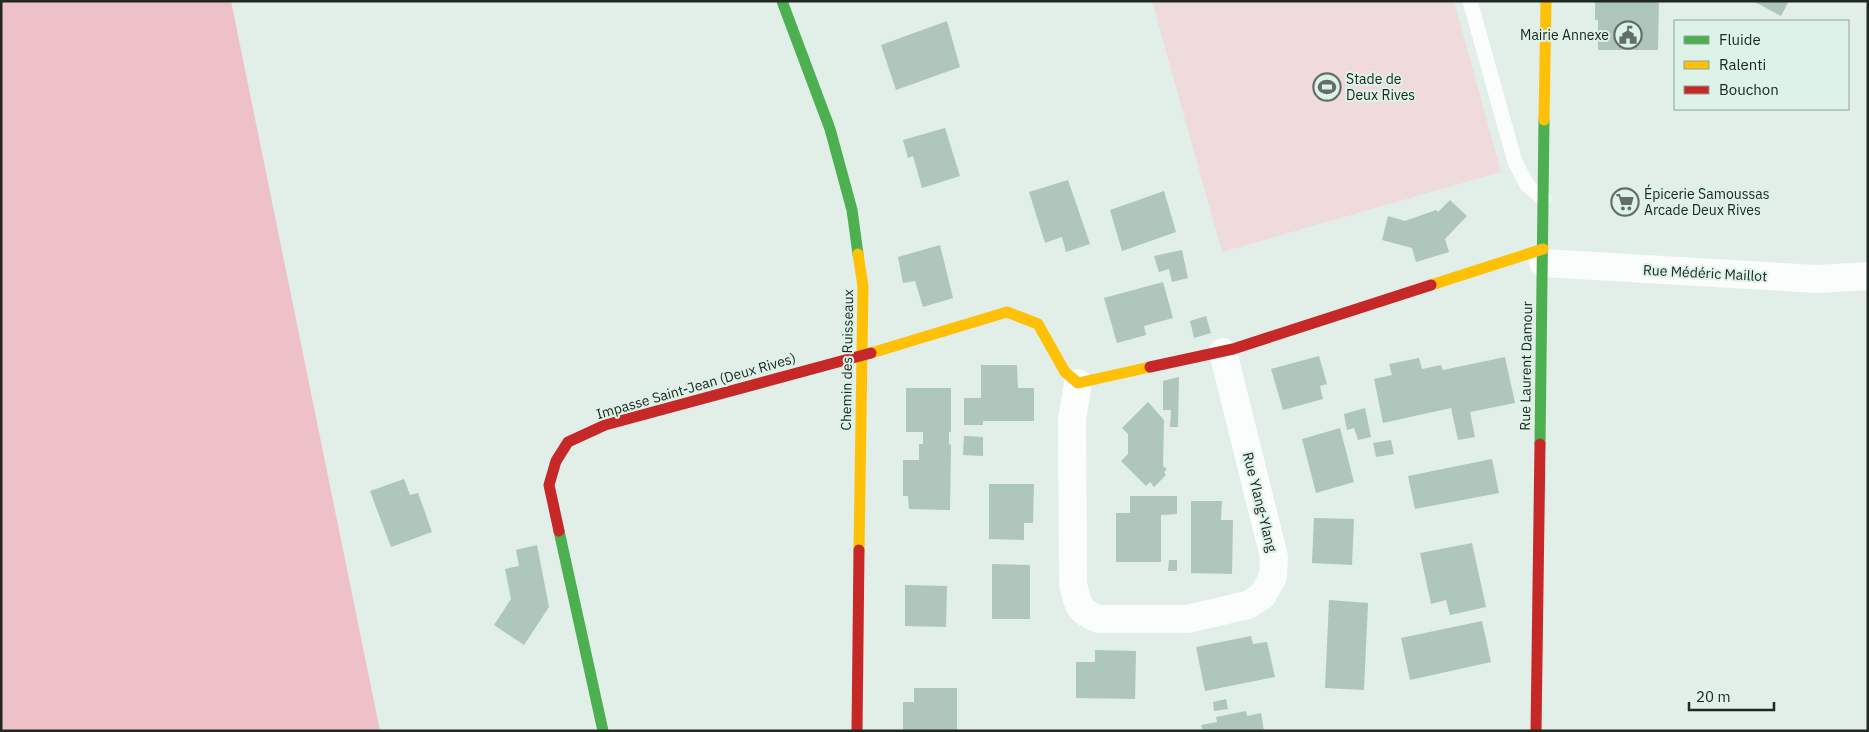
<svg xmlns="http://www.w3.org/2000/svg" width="1869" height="732" font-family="'IBM Plex Sans',sans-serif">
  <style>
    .green { fill: #f0dbdc }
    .forest { fill: #edc1c7 }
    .building { fill: #aec6bb }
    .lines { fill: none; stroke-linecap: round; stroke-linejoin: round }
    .lane { stroke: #fbfcfc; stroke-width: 15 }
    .street { stroke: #fbfcfc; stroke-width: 28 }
    .fast { stroke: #4caf50; stroke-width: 11 }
    .slow { stroke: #ffc107; stroke-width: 11 }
    .jam { stroke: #c62828; stroke-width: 11 }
    .labels { text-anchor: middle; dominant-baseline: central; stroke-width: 4; stroke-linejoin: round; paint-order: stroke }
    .poi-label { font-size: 14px; fill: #202824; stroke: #ddf3e7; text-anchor: start }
    .street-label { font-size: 14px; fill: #202824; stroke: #ddf3e7 }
  </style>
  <rect width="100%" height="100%" fill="#e2eee8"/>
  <path class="green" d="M1152 1H1454L1501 172 1222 252Z"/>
  <path class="forest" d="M1 1H231L380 731H1Z"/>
  <path class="building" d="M1595 1H1659L1658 50H1598V20H1595Z
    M1753 1H1789L1781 16Z
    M947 21 960 67 896 90 881 45Z
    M945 128 960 176 922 188 913 156 908 158 903 140Z
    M1068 180 1090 244 1066 252 1062 237 1045 243 1029 192Z
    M1164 191 1176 232 1122 251 1110 210Z
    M1450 200 1467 216 1445 239 1449 252 1416 262 1412 248 1382 240 1388 216 1405 221 1436 210 1438 212Z
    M940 245 953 298 923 307 915 281 903 283 898 257Z
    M1182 250 1188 278 1172 282 1169 269 1159 272 1154 256Z
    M1163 282 1173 318 1144 326 1146 335 1117 343 1104 298Z
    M1206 316 1211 333 1194 338 1190 321Z
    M1319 356 1327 384 1320 386 1323 399 1283 410 1271 369Z
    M1505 357 1515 403 1470 412 1475 437 1458 440 1451 408 1383 423 1374 379 1392 375 1389 364 1419 358 1422 369 1441 365 1443 370Z
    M981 365H1017L1018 388H1034V421H983V425H964V398H981Z
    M1179 377 1178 427H1170L1171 410H1163V381Z
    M906 388H951V432H949V444L951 445 950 510 909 509 908 496H903V460H919V444H923V432H906Z
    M1148 402 1164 420 1163 466 1167 469 1164 472 1166 475 1154 487 1150 482 1146 486 1121 461 1128 454V434L1122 428Z
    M1365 408 1371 437 1358 440 1354 428 1347 430 1344 414Z
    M1340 428 1354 482 1316 493 1302 439Z
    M964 436 983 437V456L963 455Z
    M1391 440 1394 454 1376 457 1373 443Z
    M1492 459 1499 493 1415 509 1408 476Z
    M404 479 410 495 418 493 432 532 391 547 370 491Z
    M989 484H1034L1033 523H1024V540L989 539Z
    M1130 496H1177V514L1161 515V562H1116V513H1130Z
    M1191 501H1222L1221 520H1233L1232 574 1191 573Z
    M1314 518 1354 519 1352 565 1312 563Z
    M1472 543 1486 607 1450 615 1446 600 1431 604 1420 553Z
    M537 545 549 607 524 645 494 625 511 599 505 569 519 566 516 550Z
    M1169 560H1177V571H1168Z
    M992 564 1030 565V619H992Z
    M905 585 947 586 946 627 905 626Z
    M1329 600 1368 603 1364 690 1325 688Z
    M1482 621 1491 662 1410 680 1401 638Z
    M1251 636 1253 644 1267 642 1275 677 1205 691 1196 647Z
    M1095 650 1136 651 1135 699 1076 698V662H1095Z
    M914 688H957V731H903V702H914Z
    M1226 699 1228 709 1214 711 1213 702Z
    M1246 711 1247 716 1261 713 1264 731H1203L1201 725 1217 722 1216 717Z"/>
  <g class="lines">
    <path class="lane" d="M1470 1 1515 162 1527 185 1544 199"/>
    <path class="street" d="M1543 263 1817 279 1868 276
      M1078 383 1072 419 1073 583C1077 603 1078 612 1099 619H1187L1248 605 1262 596 1273 577 1274 557 1223 352"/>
    <path class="fast" d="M782 1 830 129 852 210 858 254
      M1540 444 1544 120
      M559 531 603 731"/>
    <path class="slow" d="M1544 120 1546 1
      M858 254 863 286 859 550
      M1431 285 1543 249
      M871 353 1007 312 1038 324 1065 372 1078 383 1150 367"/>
    <path class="jam" d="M1150 367 1233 349 1431 285
      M559 531 549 485 556 461 568 442 605 425 871 353
      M857 731 859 550
      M1536 731 1540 444"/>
  </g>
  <defs>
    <g id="civic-ring" transform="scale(1.4375)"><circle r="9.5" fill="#ddf3e7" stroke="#646d69" stroke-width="1.5"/><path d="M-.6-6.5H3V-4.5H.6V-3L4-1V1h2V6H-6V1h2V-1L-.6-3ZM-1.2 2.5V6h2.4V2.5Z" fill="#646d69"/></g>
    <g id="stadium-ring" transform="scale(1.4375)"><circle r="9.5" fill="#ddf3e7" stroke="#646d69" stroke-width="1.5"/><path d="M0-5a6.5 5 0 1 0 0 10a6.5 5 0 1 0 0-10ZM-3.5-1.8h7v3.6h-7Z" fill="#646d69"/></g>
    <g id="supermarket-ring" transform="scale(1.4375)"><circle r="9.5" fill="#ddf3e7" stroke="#646d69" stroke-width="1.5"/><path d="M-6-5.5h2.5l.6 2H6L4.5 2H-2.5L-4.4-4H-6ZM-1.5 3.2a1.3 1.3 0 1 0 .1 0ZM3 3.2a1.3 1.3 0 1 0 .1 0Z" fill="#646d69"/></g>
  </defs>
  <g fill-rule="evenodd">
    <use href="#civic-ring" x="1628" y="35"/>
    <use href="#stadium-ring" x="1327" y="87"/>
    <use href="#supermarket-ring" x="1625" y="202"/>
  </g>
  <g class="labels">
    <g class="poi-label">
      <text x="1609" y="35" text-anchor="end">Mairie Annexe</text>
      <text x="1346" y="79">Stade de<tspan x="1346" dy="16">Deux Rives</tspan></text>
      <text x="1644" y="194">Épicerie Samoussas<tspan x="1644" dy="16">Arcade Deux Rives</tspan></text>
    </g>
    <g class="street-label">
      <text transform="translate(1705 273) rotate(3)">Rue Médéric Maillot</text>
      <text transform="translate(847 360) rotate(-89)">Chemin des Ruisseaux</text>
      <text transform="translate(1526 366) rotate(-89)">Rue Laurent Damour</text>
      <text transform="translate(696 386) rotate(-16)">Impasse Saint-Jean (Deux Rives)</text>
      <text transform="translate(1260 502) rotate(76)">Rue Ylang-Ylang</text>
    </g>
  </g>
  <rect width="1869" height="732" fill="none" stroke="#202824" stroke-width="5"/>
  <rect x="1674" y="20" width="175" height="90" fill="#ddf3e7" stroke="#91a299"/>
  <rect x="1684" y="36" width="25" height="8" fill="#4caf50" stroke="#91a299"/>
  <text x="1719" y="45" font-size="15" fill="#202824">Fluide</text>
  <rect x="1684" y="61" width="25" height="8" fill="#ffc107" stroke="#91a299"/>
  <text x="1719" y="70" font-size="15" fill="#202824">Ralenti</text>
  <rect x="1684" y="86" width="25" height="8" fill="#c62828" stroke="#91a299"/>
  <text x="1719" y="95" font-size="15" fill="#202824">Bouchon</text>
  <path d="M1689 702v8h85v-8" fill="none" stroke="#202824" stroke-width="2.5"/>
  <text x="1696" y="702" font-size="15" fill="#202824" stroke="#ddf3e7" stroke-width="4" paint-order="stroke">20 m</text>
</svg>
